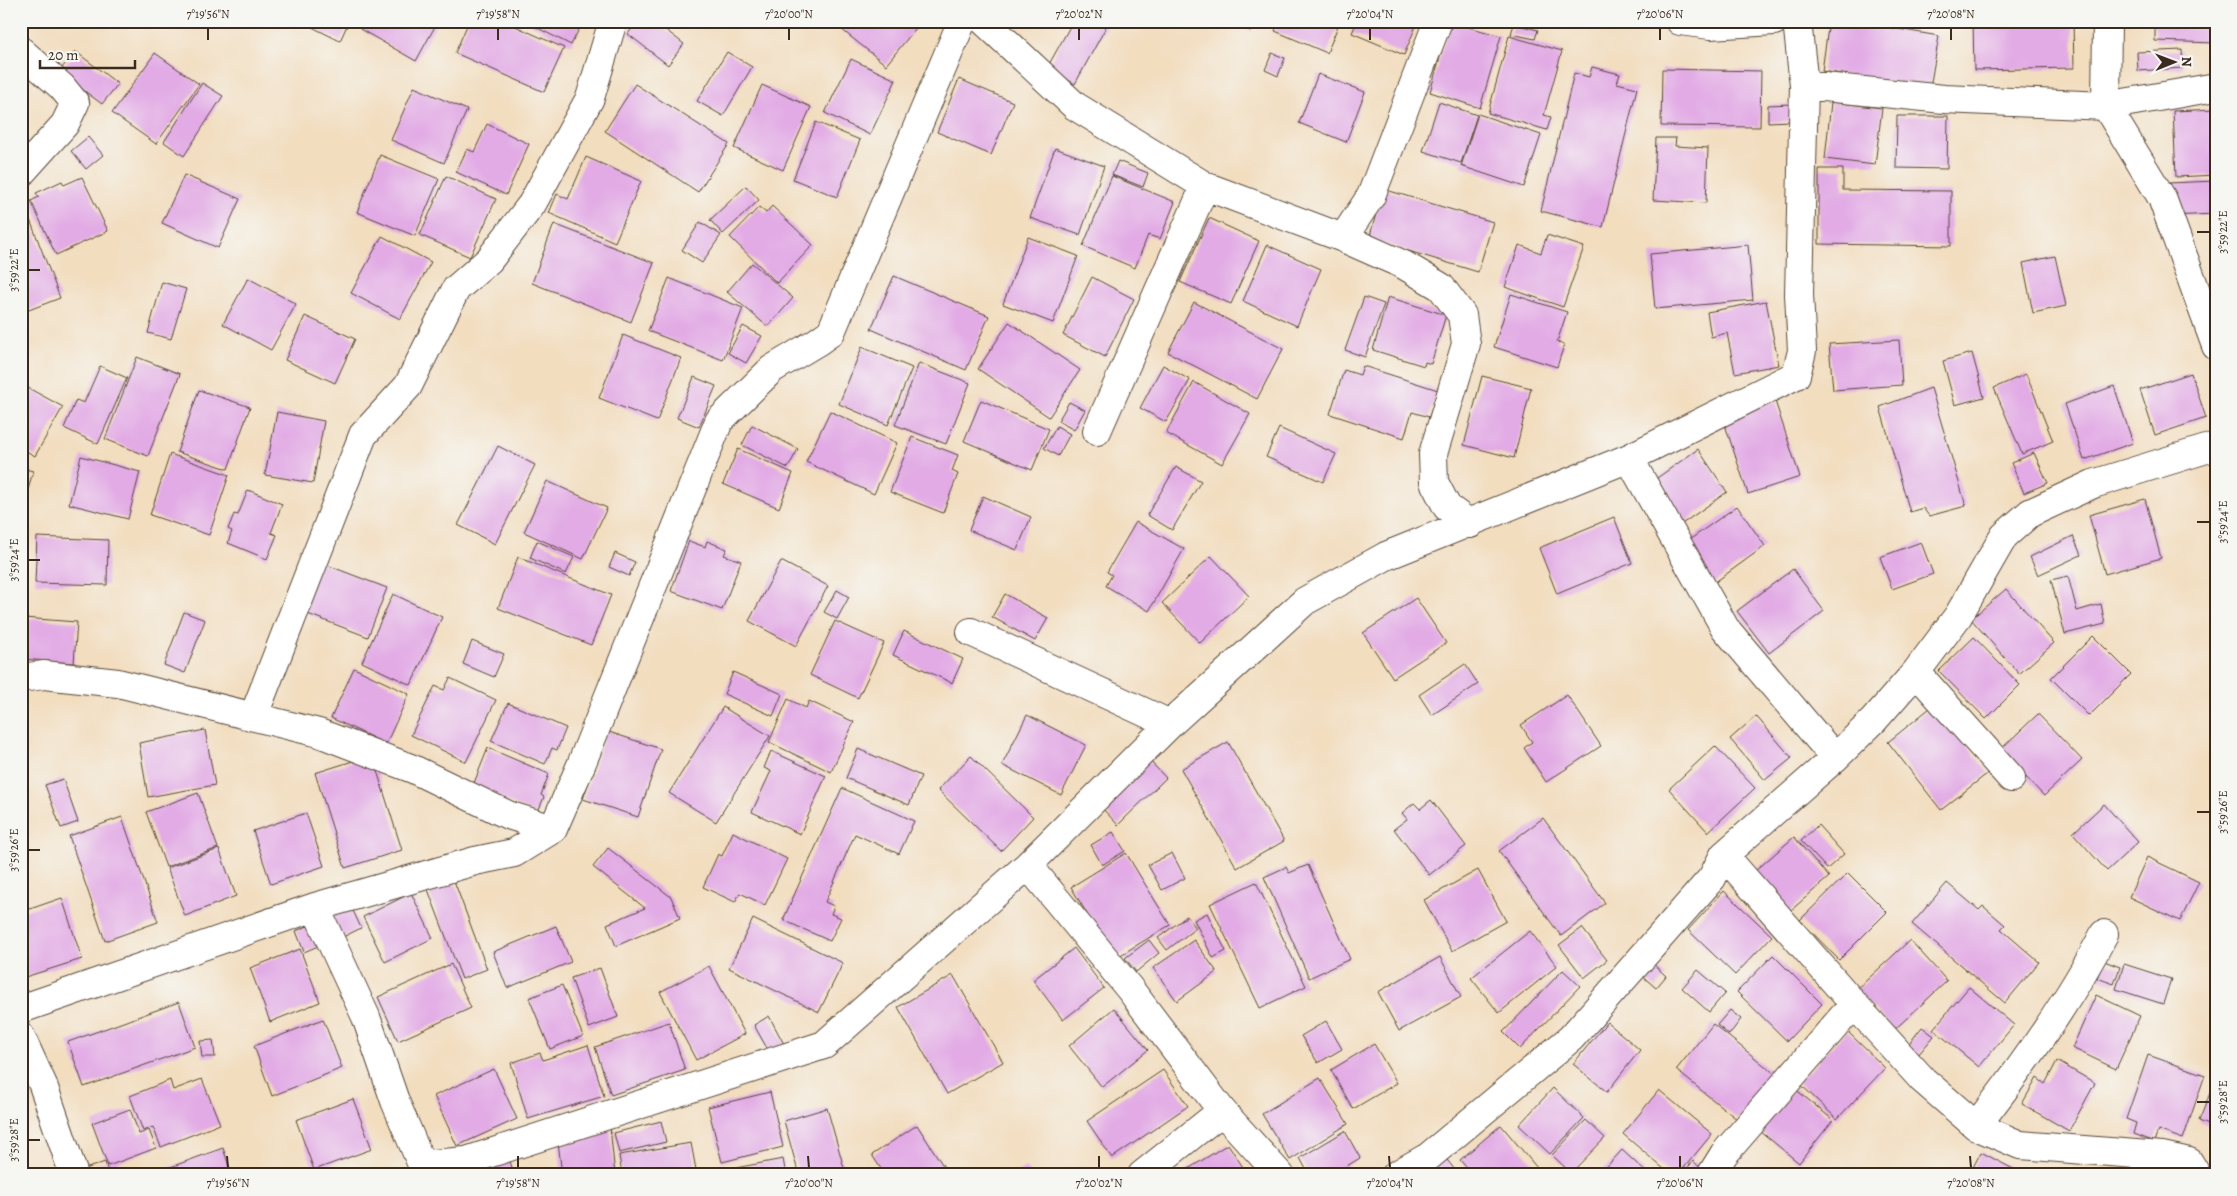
<svg xmlns="http://www.w3.org/2000/svg" width="2237" height="1196" font-family="Alegreya,serif">
  <style>
    .building { fill: #e2abe5 }
    .lines { fill: none; stroke-linecap: round; stroke-linejoin: round }
    .street-casing { stroke: #564536; stroke-width: 30 }
    .street { stroke: #fff; stroke-width: 28 }
    .ticks { fill: none; stroke: #3b2a1e; stroke-width: 2 }
    .neatline { fill: none; stroke: #3b2a1e; stroke-width: 2 }
    .ticks-label { font-size: 12px; text-anchor: middle; fill: #3b2a1e }
  </style>
  <rect width="100%" height="100%" fill="#f6f6f2"/>
  <filter id="ink" filterUnits="userSpaceOnUse"><feTurbulence type="fractalNoise" baseFrequency=".02" numOctaves="2"/><feDisplacementMap in="SourceGraphic" scale="10" xChannelSelector="R" yChannelSelector="G"/><feConvolveMatrix kernelMatrix="1 2 1 2 8 2 1 2 1" color-interpolation-filters="sRGB"/></filter>
  <filter id="wash" filterUnits="userSpaceOnUse"><feTurbulence type="fractalNoise" baseFrequency=".0096" numOctaves="4" result="noise"/><feDisplacementMap in="SourceGraphic" scale="20" xChannelSelector="R" yChannelSelector="G"/><feGaussianBlur stdDeviation="1.12" result="paint"/><feColorMatrix in="noise" values="0 0 0 0 0 0 0 0 0 0 0 0 0 0 0 0 0 1.4 0 .05"/><feComposite in="paint" operator="in"/></filter>
  <g filter="url(#wash)">
    <rect width="100%" height="100%" fill="#f2ddbf"/>
    <g id="blocks">
      <path class="building" d="M300 21H349L340 41Z
        M364 21H438L416 61 360 29Z
        M469 21H504L564 48 544 92 455 53Z
        M524 21H583L571 45Z
        M637 21H654L684 44 668 65 628 34Z
        M831 21H918L920 23 886 65Z
        M1073 21H1096L1106 27 1075 84 1047 68Z
        M1229 21H1256L1251 31Z
        M1279 21H1340L1327 53 1275 31Z
        M1357 21H1418L1404 55 1352 33Z
        M1829 21H1852L1939 36 1930 88 1822 71Z
        M1973 21H2073L2074 68 1974 70Z
        M2155 21H2216V43L2155 41Z
        M1450 22 1501 36 1480 108 1430 92Z
        M1514 24 1538 30 1535 39 1511 34Z
        M1509 36 1562 51 1544 115 1551 117 1547 130 1488 113Z
        M2182 50 2183 68 2138 71 2137 52Z
        M75 51 118 84 102 104 59 72Z
        M727 52 752 67 723 116 697 101Z
        M155 53 199 84 156 144 112 113Z
        M1272 53 1285 58 1278 76 1265 70Z
        M851 59 896 80 870 135 825 113Z
        M1592 67 1620 74 1617 83 1637 88 1603 227 1541 211 1574 73 1589 77Z
        M1662 69 1761 71 1760 127 1661 126Z
        M1318 74 1365 92 1346 142 1299 123Z
        M959 79 1013 102 991 155 937 132Z
        M202 83 223 96 184 156 164 142Z
        M635 84 729 144 698 192 605 131Z
        M762 85 811 107 783 170 734 148Z
        M414 87 467 110 444 163 391 140Z
        M1439 102 1477 115 1461 163 1423 151Z
        M1831 102 1882 108 1875 165 1825 159Z
        M1791 104V121L1768 122V105Z
        M2216 109V175L2176 177 2173 111Z
        M1478 114 1541 135 1524 187 1461 166Z
        M1897 116H1948L1947 169 1896 168Z
        M816 122 860 140 837 197 793 179Z
        M487 124 529 144 506 195 456 172 467 149 474 152Z
        M88 137 103 155 86 169 71 151Z
        M1656 138H1676L1675 146 1708 148 1706 203 1653 200Z
        M1055 148 1104 166 1080 235 1030 218Z
        M380 155 439 179 415 236 357 212Z
        M586 157 641 181 615 242 549 213 557 194 568 199Z
        M1118 161 1148 173 1143 187 1112 175Z
        M1819 169H1843V190L1951 191V246L1819 244Z
        M184 175 240 199 218 248 162 223Z
        M446 176 496 199 470 257 420 235Z
        M1112 176 1175 202 1160 239 1148 235 1135 268 1083 246Z
        M82 177 108 231 56 255 31 201 39 197 36 193 62 181 64 185Z
        M2215 181 2216 214 2169 216 2168 183Z
        M746 186 759 200 723 234 710 220Z
        M1383 189 1493 222 1478 272 1369 239Z
        M24 204 60 298 21 313V205Z
        M772 206 813 245 777 283 730 237 759 207 766 213Z
        M1209 218 1259 241 1231 304 1180 282Z
        M700 222 721 235 702 263 682 250Z
        M554 224 654 263 631 322 532 283Z
        M1547 235 1584 247 1563 307 1505 287 1519 245 1541 253Z
        M382 236 431 262 400 319 351 293Z
        M1028 237 1078 256 1053 323 1003 304Z
        M1267 245 1321 269 1297 326 1243 301Z
        M1748 245 1753 300 1655 309 1650 254Z
        M2055 256 2066 306 2033 313 2023 263Z
        M752 263 793 298 768 327 727 292Z
        M894 276 989 316 966 370 871 329Z
        M1092 277 1134 299 1105 357 1063 335Z
        M248 278 296 304 271 350 223 324Z
        M669 278 743 308 723 360 648 331Z
        M162 282 186 289 171 339 148 333Z
        M1511 294 1567 312 1557 342 1564 345 1557 367 1494 347Z
        M1364 297 1384 304 1365 357 1345 350Z
        M1388 297 1446 315 1431 364 1425 362 1424 366 1373 350Z
        M1766 301 1779 365 1735 373 1727 333 1711 337 1707 312Z
        M1194 302 1283 349 1257 399 1168 352Z
        M305 316 355 339 335 383 285 360Z
        M1009 322 1080 370 1049 417 978 369Z
        M743 326 762 336 746 363 728 353Z
        M623 335 681 358 657 421 599 398Z
        M1899 340 1902 385 1833 390 1829 344Z
        M862 347 912 368 888 425 839 404Z
        M1972 353 1984 397 1955 405 1943 361Z
        M137 357 180 374 148 456 105 439Z
        M919 363 970 383 946 444 895 425Z
        M1163 365 1190 380 1166 422 1140 408Z
        M100 366 127 378 98 444 64 428 76 400 84 403Z
        M1363 366 1438 390 1429 417 1412 412 1404 438 1330 414 1344 370 1360 375Z
        M2191 373 2206 418 2155 435 2140 390Z
        M2026 374 2053 441 2022 454 1994 388Z
        M1482 376 1531 388 1514 458 1464 445Z
        M694 377 716 386 699 427 677 418Z
        M1194 382 1250 414 1222 464 1166 433Z
        M21 384 63 407 35 456 21 448Z
        M2114 386 2133 443 2084 460 2065 404Z
        M1931 388 1966 506 1929 516 1923 508 1910 512 1880 407Z
        M199 390 250 407 228 469 177 452Z
        M981 400 1049 429 1032 470 964 441Z
        M1775 401 1800 477 1748 494 1723 419Z
        M1069 402 1085 410 1074 430 1058 421Z
        M830 411 897 443 874 494 806 462Z
        M277 412 324 421 313 483 265 475Z
        M752 425 798 449 788 468 742 445Z
        M1057 426 1070 434 1058 456 1044 448Z
        M1279 428 1336 454 1323 482 1266 457Z
        M912 437 958 455 952 471 958 474 943 513 890 492Z
        M498 446 535 465 495 544 458 525Z
        M738 449 793 473 779 508 723 484Z
        M1698 449 1727 492 1679 526 1650 483Z
        M2034 453 2048 483 2024 493 2011 463Z
        M170 454 229 475 209 535 150 515Z
        M81 456 140 472 128 519 69 504Z
        M1176 467 1201 481 1172 530 1147 515Z
        M21 468 33 471 22 513H21Z
        M547 481 607 508 583 559 524 532Z
        M248 490 282 504 271 533 277 535 267 559 228 543 232 531 228 529 234 514 238 515Z
        M983 496 1031 517 1017 550 969 530Z
        M2145 499 2161 558 2105 574 2089 515Z
        M1737 506 1765 546 1714 583 1685 543Z
        M1614 517 1632 563 1557 594 1539 548Z
        M1136 522 1184 549 1149 611 1106 586 1112 575 1107 572Z
        M2073 536 2081 555 2038 575 2030 557Z
        M37 537 108 540 107 585 35 583Z
        M537 541 574 557 566 574 530 558Z
        M689 541 705 547 707 541 727 549 724 555 741 561 722 610 671 591Z
        M1921 542 1933 574 1892 589 1880 557Z
        M615 553 635 562 629 576 609 567Z
        M1211 556 1249 596 1200 643 1162 603Z
        M518 557 611 595 591 645 498 608Z
        M781 561 828 586 796 646 749 621Z
        M319 562 387 588 368 637 300 611Z
        M1793 569 1824 611 1769 653 1737 611Z
        M2068 576 2077 611 2101 604 2105 624 2065 634 2051 580Z
        M2006 589 2054 643 2019 674 1971 619Z
        M837 590 849 597 837 619 824 612Z
        M393 594 442 617 411 685 362 662Z
        M1005 594 1048 618 1035 641 992 617Z
        M1416 598 1446 643 1393 678 1363 633Z
        M184 612 205 620 185 673 164 665Z
        M23 618 77 622 74 663 21 659Z
        M835 621 884 643 858 698 810 675Z
        M904 631 963 659 952 683 893 655Z
        M2093 636 2131 674 2089 716 2051 678Z
        M1974 637 2020 685 1986 719 1939 671Z
        M472 641 504 654 494 677 463 664Z
        M1465 664 1478 684 1432 715 1419 695Z
        M354 668 409 694 386 744 331 718Z
        M733 672 782 694 773 716 724 694Z
        M450 678 496 700 466 762 411 735 435 686 444 690Z
        M1567 695 1601 746 1546 782 1524 748 1532 742 1521 725Z
        M788 699 806 708 809 701 854 722 831 772 769 742Z
        M508 703 566 728 557 750 552 748 545 764 491 741Z
        M1935 704 1988 773 1941 810 1888 742Z
        M723 707 770 736 716 822 669 793Z
        M2038 714 2082 760 2044 796 2000 750Z
        M1027 715 1086 745 1061 795 1002 765Z
        M1756 716 1792 758 1765 780 1730 739Z
        M205 730 215 785 148 797 139 743Z
        M606 731 661 749 638 817 583 799Z
        M1228 742 1284 841 1237 868 1181 769Z
        M1715 746 1755 788 1708 832 1669 789Z
        M488 748 549 774 541 795 544 797 537 814 472 788Z
        M858 749 921 776 909 805 846 778Z
        M771 751 826 776 800 834 752 812 771 771 764 768Z
        M372 755 402 850 345 868 315 773Z
        M971 756 1033 817 1001 851 938 790Z
        M1149 760 1166 778 1118 825 1101 807Z
        M63 779 78 822 61 828 45 785Z
        M842 788 914 821 899 854 855 834 825 902 834 906 831 914 841 918 830 941 783 920Z
        M198 793 218 848 166 867 146 812Z
        M1431 800 1466 846 1429 875 1394 829 1407 819 1402 813 1414 803 1420 809Z
        M2104 804 2138 842 2107 871 2073 833Z
        M306 813 324 866 271 884 253 831Z
        M122 817 158 922 105 941 69 836Z
        M1543 818 1605 903 1561 936 1499 851Z
        M1818 825 1844 854 1827 869 1801 841Z
        M733 832 787 859 765 905 740 893 735 902 703 887 718 854 722 856Z
        M1113 832 1125 851 1102 865 1091 845Z
        M1794 837 1829 877 1789 912 1754 872Z
        M608 848 671 897 680 918 616 946 607 924 645 908 593 867Z
        M219 849 236 896 185 916 167 868Z
        M1126 853 1170 925 1114 959 1071 887Z
        M1172 853 1185 878 1162 890 1148 865Z
        M2147 857 2199 882 2180 921 2129 897Z
        M1308 865 1350 959 1309 978 1264 877 1286 867 1289 873Z
        M1478 870 1506 921 1452 951 1424 900Z
        M1848 873 1887 912 1839 960 1800 920Z
        M453 878 487 969 462 979 427 887Z
        M1256 882 1306 986 1260 1008 1210 904Z
        M1947 883 1979 910 1983 906 2005 925 2001 929 2039 962 2005 1003 1912 924Z
        M1724 891 1772 936 1735 975 1688 930Z
        M411 893 433 938 385 962 363 917Z
        M62 898 82 959 22 978 21 912Z
        M351 906 361 928 341 938 331 916Z
        M1207 913 1226 951 1213 958 1194 920Z
        M1187 916 1196 928 1167 950 1158 938Z
        M753 919 843 963 819 1012 729 968Z
        M310 925 318 946 304 952 296 931Z
        M556 926 571 962 507 988 493 952Z
        M1582 928 1607 960 1584 978 1559 945Z
        M1530 931 1557 966 1499 1013 1471 978Z
        M1149 940 1159 953 1136 972 1125 958Z
        M1194 940 1217 972 1177 1001 1153 968Z
        M1910 940 1947 981 1894 1030 1856 990Z
        M1074 948 1104 988 1063 1020 1033 980Z
        M300 949 320 1002 270 1022 250 968Z
        M1773 955 1822 1004 1787 1041 1737 992Z
        M1440 957 1461 997 1399 1031 1378 992Z
        M2104 961 2120 967 2114 984 2097 978Z
        M1651 962 1666 976 1656 988 1640 974Z
        M451 964 471 1008 398 1041 378 997Z
        M2124 964 2171 979 2163 1004 2116 989Z
        M709 966 745 1034 696 1060 660 992Z
        M600 968 618 1017 589 1028 571 978Z
        M1563 970 1580 986 1520 1049 1503 1032Z
        M1698 970 1725 993 1709 1012 1682 988Z
        M953 975 1003 1062 947 1094 898 1007Z
        M562 985 583 1036 550 1049 529 998Z
        M1969 987 2014 1025 1979 1067 1933 1029Z
        M2096 995 2140 1016 2116 1069 2072 1048Z
        M179 1002 195 1047 84 1087 68 1042Z
        M1114 1008 1148 1050 1102 1087 1069 1046Z
        M1730 1010 1741 1019 1729 1035 1717 1025Z
        M769 1016 784 1044 769 1052 754 1025Z
        M323 1019 342 1068 272 1096 254 1046Z
        M1326 1021 1342 1049 1318 1063 1301 1036Z
        M669 1022 685 1070 611 1095 595 1047Z
        M1607 1022 1640 1050 1607 1092 1573 1064Z
        M1713 1024 1775 1074 1738 1120 1676 1070Z
        M1922 1027 1934 1036 1918 1055 1907 1046Z
        M1847 1031 1885 1068 1837 1119 1798 1082Z
        M213 1040 215 1057H202L200 1041Z
        M1374 1044 1397 1083 1353 1109 1331 1070Z
        M588 1045 604 1096 528 1119 511 1063 540 1053 543 1060Z
        M2148 1055 2205 1075 2183 1139 2158 1130 2154 1142 2133 1134 2136 1123 2126 1119Z
        M2057 1061 2095 1083 2069 1131 2022 1104 2037 1078 2045 1084Z
        M494 1069 517 1119 457 1146 434 1096Z
        M1163 1070 1188 1106 1112 1158 1087 1121Z
        M1320 1078 1348 1124 1290 1160 1262 1114Z
        M2216 1078V1128L2199 1121Z
        M202 1079 220 1124 161 1147 153 1127 143 1131 130 1096 170 1080 173 1090Z
        M1553 1088 1584 1118 1550 1154 1519 1125Z
        M1794 1088 1833 1120 1799 1163 1760 1131Z
        M1659 1090 1712 1134 1678 1175H1671L1623 1134Z
        M770 1092 783 1147 722 1162 708 1107Z
        M353 1099 372 1149 314 1170 296 1120Z
        M827 1108 846 1175H799L784 1121Z
        M130 1109 139 1134 149 1130 156 1148 108 1166 92 1123Z
        M1586 1120 1605 1138 1571 1173 1552 1155Z
        M661 1121 666 1142 619 1153 614 1133Z
        M917 1125 949 1175H885L872 1155Z
        M1501 1125 1543 1175H1473L1460 1160Z
        M610 1127 615 1175H562L557 1133Z
        M1345 1131 1360 1158 1332 1175H1316L1312 1168 1307 1171 1300 1158Z
        M691 1143 697 1175H622L619 1155Z
        M1228 1144 1248 1175H1183L1182 1173Z
        M223 1148 230 1169 214 1175H171L168 1168Z
        M1622 1150 1649 1175H1599Z
        M1981 1152 2017 1171 2015 1175H1969Z
        M508 1154 514 1175H457Z
        M1444 1156 1459 1175H1422Z
        M783 1159 786 1175H721L720 1171Z
        M1693 1161 1704 1171 1701 1175H1682Z
        M105 1162 109 1175H87L85 1169Z
        M1025 1167 1032 1175H1016Z
        M2059 1169 2077 1174V1175H2057Z"/>
    </g>
  </g>
  <g filter="url(#ink)">
    <use href="#blocks" fill-opacity="0" stroke="#564536" stroke-width="1"/>
    <g class="lines">
      <g class="street-casing">
        <path id="street" d="M984 21 1075 106 1205 186 1343 238 1404 265 1441 287 1462 315 1466 344 1433 454 1434 482 1447 507 1470 524
          M1680 21 1710 25 1774 21
          M2107 21 2106 106 2162 198 2216 346
          M21 51 62 87 75 103 65 124 21 173
          M1804 85 1944 99 2106 106 2216 87
          M1343 238 1371 196 1438 21
          M1097 431 1205 186
          M1629 458 1725 628 1835 758
          M971 632 1170 724
          M1916 672 2011 778
          M21 678 44 675 118 683 319 733 413 769 508 815 553 829
          M254 715 363 435 408 386 456 289 489 260 532 204 590 98 613 21
          M1724 855 1854 1004 1923 1080 1976 1126 2020 1145 2162 1156 2189 1162 2197 1175
          M1028 865 1129 988 1222 1111 1280 1175
          M315 907 366 1017 395 1101 422 1165 466 1161 824 1045 1028 865 1170 724 1305 601 1386 556 1629 458 1796 375 1802 351 1799 294 1804 85 1797 21
          M21 1009 315 907 475 861 514 853 553 829 581 765 719 421 772 369 817 342 831 332 962 21
          M21 1037 43 1085 74 1175
          M1976 1126C2023 1066 2069 1002 2104 934
          M1142 1175 1222 1111
          M1396 1175 1428 1157 1571 1038 1712 878 1724 855 1835 758 1874 720 1916 672 1958 616 2004 536 2030 513 2093 484 2216 446
          M1711 1175 1724 1154 1854 1004"/>
      </g>
      <use href="#street" class="street"/>
    </g>
  </g>
  <path class="ticks" d="M208 28V40M498 28V40M789 28V40M1079 28V40M1370 28V40M1660 28V40M1951 28V40M2197 232H2210M28 270H40M2197 522H2210M28 560H40M2197 812H2210M28 850H40M2197 1102H2210M28 1140H40M227 1156 228 1168M518 1156V1168M808 1156 809 1168M1099 1156V1168M1389 1156 1390 1168M1680 1156V1168M1970 1156 1971 1168"/>
  <rect width="2237" height="1196" fill="none" stroke="#f6f6f2" stroke-width="55"/>
  <g transform="translate(2174 62) rotate(89)" stroke="#f6f6f2" stroke-width="4" paint-order="stroke">
  <path d="M0-4L9 19L0 12L-9 19Z" fill="#3b2a1e"/>
  <text y="-8" font-size="14" font-weight="bold" text-anchor="middle" fill="#3b2a1e">N</text>
  </g>
  <path d="M40 60v8h95v-8" fill="none" stroke="#3b2a1e" stroke-width="2.5"/>
  <text x="48" y="60" font-size="15" fill="#3b2a1e" stroke="#f6f6f2" stroke-width="4" paint-order="stroke">20 m</text>
  <rect x="28" y="28" width="2182" height="1140" class="neatline"/>
  <g class="ticks-label">
    <text x="208" y="18">7°19'56"N</text>
    <text x="498" y="18">7°19'58"N</text>
    <text x="789" y="18">7°20'00"N</text>
    <text x="1079" y="18">7°20'02"N</text>
    <text x="1370" y="18">7°20'04"N</text>
    <text x="1660" y="18">7°20'06"N</text>
    <text x="1951" y="18">7°20'08"N</text>
    <text transform="translate(2223 232) rotate(-90)" y="4">3°59'22"E</text>
    <text transform="translate(14 270) rotate(-90)" y="4">3°59'22"E</text>
    <text transform="translate(2223 522) rotate(-90)" y="4">3°59'24"E</text>
    <text transform="translate(14 560) rotate(-90)" y="4">3°59'24"E</text>
    <text transform="translate(2223 812) rotate(-90)" y="4">3°59'26"E</text>
    <text transform="translate(14 850) rotate(-90)" y="4">3°59'26"E</text>
    <text transform="translate(2223 1102) rotate(-90)" y="4">3°59'28"E</text>
    <text transform="translate(14 1140) rotate(-90)" y="4">3°59'28"E</text>
    <text x="228" y="1187">7°19'56"N</text>
    <text x="518" y="1187">7°19'58"N</text>
    <text x="809" y="1187">7°20'00"N</text>
    <text x="1099" y="1187">7°20'02"N</text>
    <text x="1390" y="1187">7°20'04"N</text>
    <text x="1680" y="1187">7°20'06"N</text>
    <text x="1971" y="1187">7°20'08"N</text>
  </g>
</svg>
